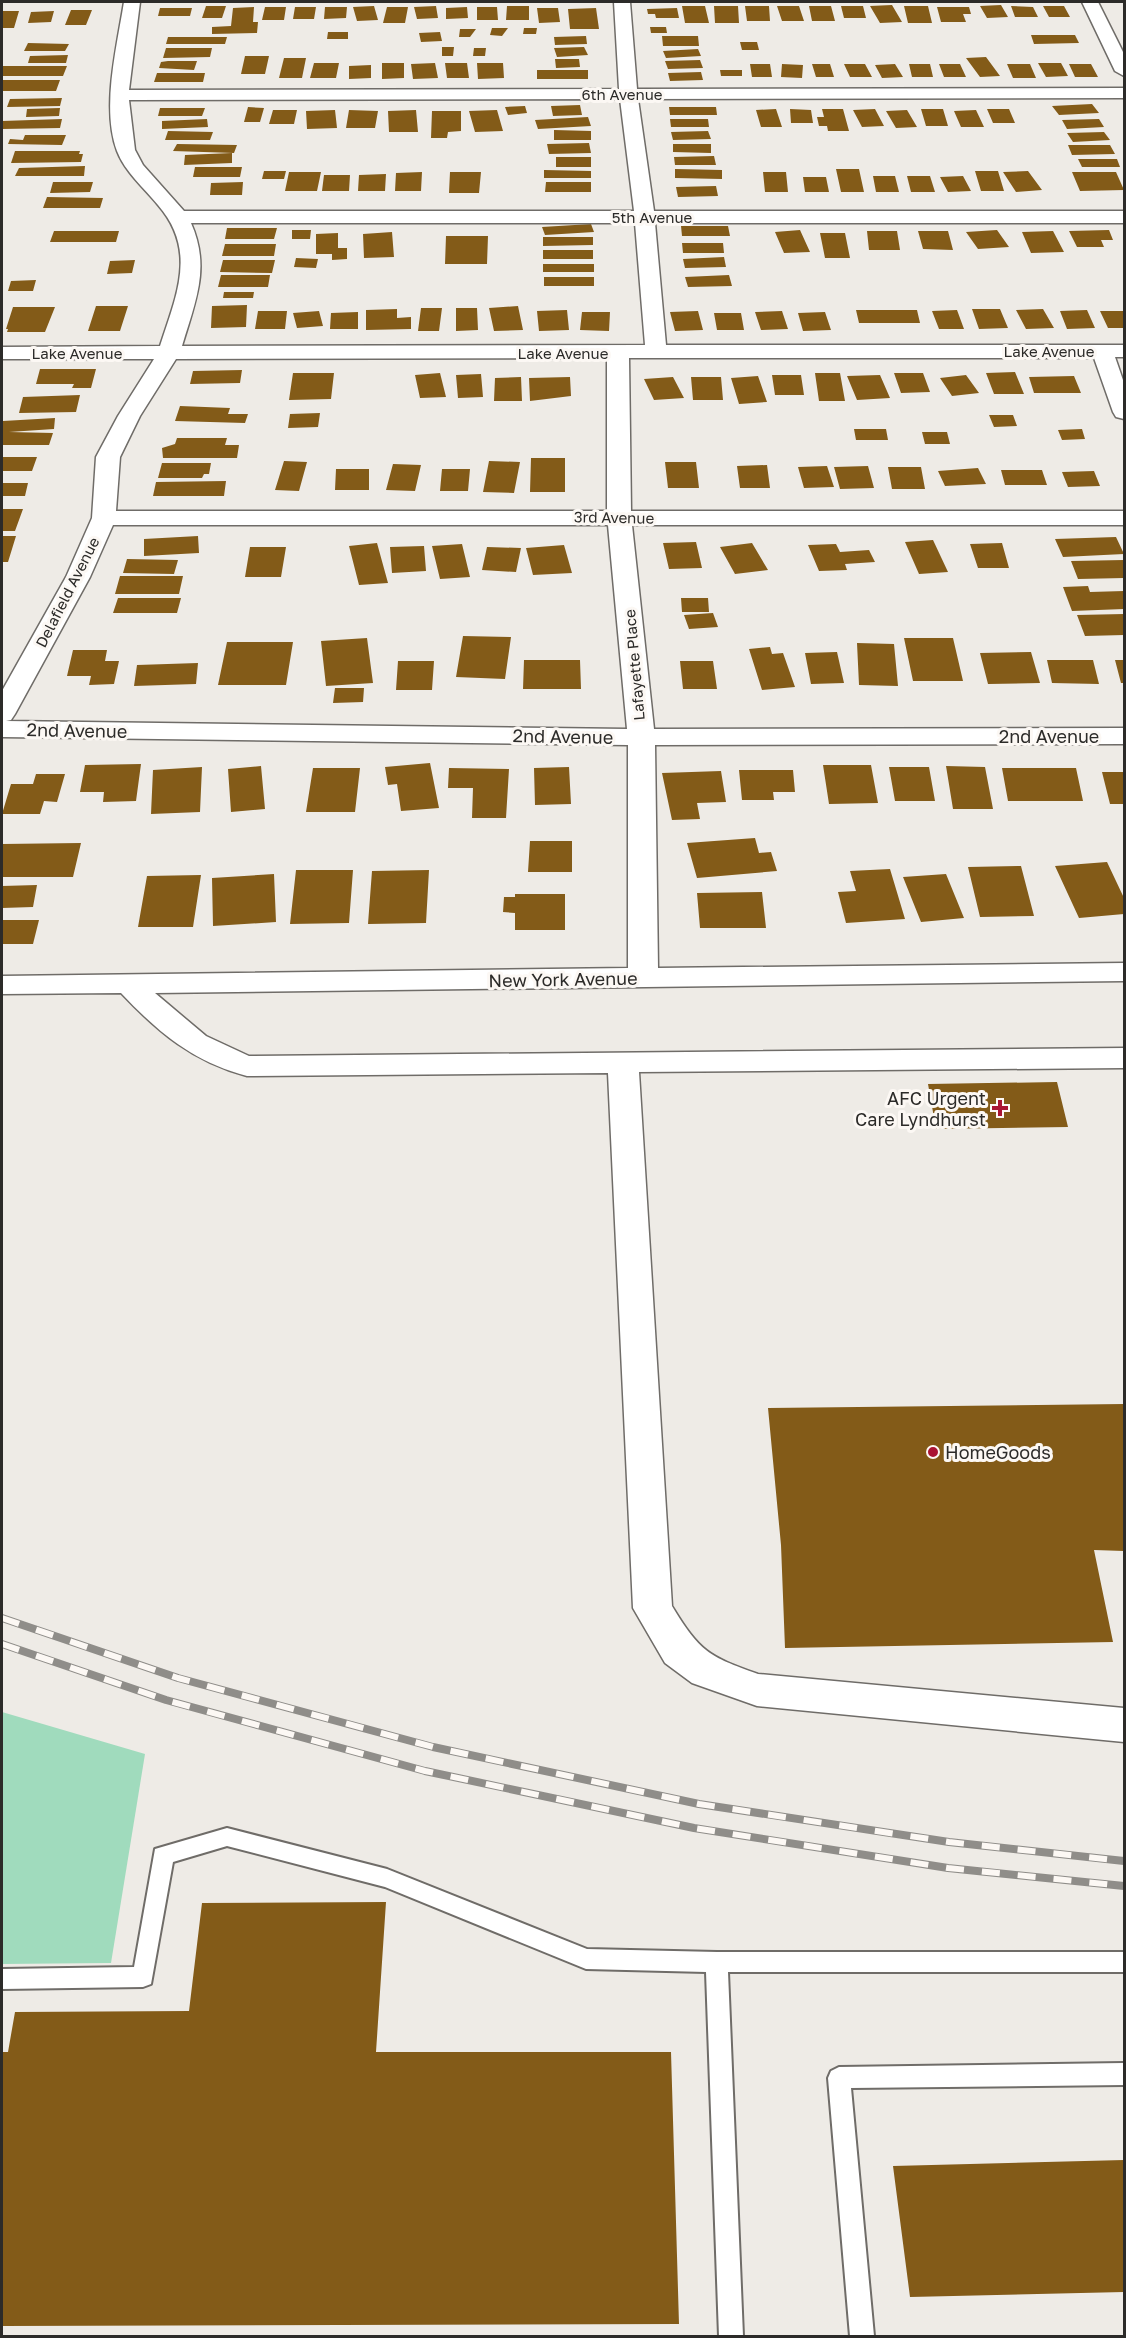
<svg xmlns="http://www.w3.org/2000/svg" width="1126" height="2338" font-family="'Golos Text',sans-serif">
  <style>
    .green { fill: #a0dbbd }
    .building { fill: #835b18 }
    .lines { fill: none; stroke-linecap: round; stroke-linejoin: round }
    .lane-casing { stroke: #6f6c68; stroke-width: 4 }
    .street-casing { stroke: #6f6c68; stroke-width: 3 }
    .lane { fill: #fff; fill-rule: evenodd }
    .street { fill: #fff; fill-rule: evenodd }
    .rail-casing { stroke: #8f8d89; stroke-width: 8 }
    .rail { stroke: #fcf8f4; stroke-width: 6; stroke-dasharray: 18; stroke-linecap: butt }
    .poi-dot { fill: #aa1333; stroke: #fcf8f4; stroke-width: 2 }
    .labels { text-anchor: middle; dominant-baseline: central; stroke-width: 6; stroke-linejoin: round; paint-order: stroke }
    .far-street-label { font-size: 15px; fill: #2c2b29; stroke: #fcf8f4 }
    .street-label { font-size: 18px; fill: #2c2b29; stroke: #fcf8f4 }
    .poi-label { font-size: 18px; fill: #2c2b29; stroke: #fcf8f4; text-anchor: end }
  </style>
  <rect width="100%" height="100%" fill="#eeebe6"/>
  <path class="green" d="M2 1712 145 1754 111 1963 2 1964Z"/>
  <path class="building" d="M892 5 902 22 880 23 870 6Z
    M1001 5 1008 17 987 18 980 6Z
    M206 6H226L222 18H202Z
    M374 6 378 20 357 21 353 7Z
    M436 6 438 18 417 19 414 7Z
    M507 6H529V20H506Z
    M682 6H705L709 23H685Z
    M714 6H738L739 23H715Z
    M745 6H769L770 21H747Z
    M777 6H799L804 21H782Z
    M809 6H831L835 21H812Z
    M841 6H863L866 18H844Z
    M904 6H928L932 23H908Z
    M1011 6 1033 7 1038 17H1015Z
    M1043 6H1064L1070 17H1049Z
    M254 7 253 22H258L257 33 212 34V27L231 26 233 8Z
    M265 7H286L284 20H262Z
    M295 7H316L314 19H293Z
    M325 7H347L346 18 324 19Z
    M387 7H408L405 23H383Z
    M467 7 468 18 446 19V8Z
    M477 7H497L498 20H477Z
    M937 7H969L971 14H963L966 22H941Z
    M160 8H192L190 16H158Z
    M537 8H558L560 22 539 23Z
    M596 8 599 29H570L568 9Z
    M677 8 679 18H656L655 14H648L647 9Z
    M71 10H92L86 25H65Z
    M2 11H19L14 28H2Z
    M54 11 51 22 28 23 31 12Z
    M650 27H666L667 33H651Z
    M492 28H508L502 36 490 35Z
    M524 28H537L536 34H523Z
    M460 29H476L470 37H459Z
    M328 32H348V39H327Z
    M440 32 442 41 421 42 419 33Z
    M1031 35H1075L1079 43 1034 44Z
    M586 36 587 44 555 45 554 37Z
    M662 36H698L699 46H663Z
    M168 37H227L225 44H166Z
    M740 42H757L759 50H742Z
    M28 43 69 44 65 51H24Z
    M442 47H454L453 56H442Z
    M584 47 588 55 557 57 554 48Z
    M166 48H212L210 57 163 58Z
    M474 48H486L485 56H473Z
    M698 49 701 56 666 58 663 51Z
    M68 55 66 63H28L30 56Z
    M245 56H269L265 74H241Z
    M986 57 1000 76 980 77 966 58Z
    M284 58H306L302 78H279Z
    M555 59H579L580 67 556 68Z
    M700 60 703 68 668 69 665 61Z
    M168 61H197L194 70 159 68 161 62Z
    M314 63H339L336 78H310Z
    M382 63H404V78L382 79Z
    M435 63 438 78 413 79 411 64Z
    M445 63H467L469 78H447Z
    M477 63H503L504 78 478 79Z
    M1038 63H1061L1068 76 1046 77Z
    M750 64H770L772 77H752Z
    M782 64 803 65 802 78 781 77Z
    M812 64H830L834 77H816Z
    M844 64H865L872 77H850Z
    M895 64 903 77 882 78 875 65Z
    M909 64H930L933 77H912Z
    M939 64H960L966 77H944Z
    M1007 64H1030L1036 78H1013Z
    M1069 64H1091L1098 77H1075Z
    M371 65V78L349 79V66Z
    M2 66H67L63 76H2Z
    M537 70H588V79H537Z
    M720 70H742V76H721Z
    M701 72 703 80 670 81 668 73Z
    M157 73H205L203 82H154Z
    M2 80H60L56 91H2Z
    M62 98 60 106 7 107 10 99Z
    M1092 104 1099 113 1059 115 1052 106Z
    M580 105 582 115 553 116 551 106Z
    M525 106 527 113 508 115 505 107Z
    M248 107 264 108 260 122H244Z
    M669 107H716L717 115H670Z
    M60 108 59 116 26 117 27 109Z
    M160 108H205L202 116H158Z
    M776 109 782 127H761L756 110Z
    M790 109 811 110 813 123H791Z
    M822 109H843L849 131H828L827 126H819L817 117H824Z
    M875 109 884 126 862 127 853 110Z
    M921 109H943L948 126H926Z
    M987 109H1009L1015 123H993Z
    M273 110H297L294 124H269Z
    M335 110 337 128 307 129 306 111Z
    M349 110 378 111 375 128H346Z
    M416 110 418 132H389L388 111Z
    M497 110 503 131 475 132 469 111Z
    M907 110 917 127 896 128 886 111Z
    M976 110 984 127H961L954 111Z
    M432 111H461V131L448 132 447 138H431Z
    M588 117 591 126 538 129 535 120Z
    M62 119 60 128 2 129V121Z
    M207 119 208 127 162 129V121Z
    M670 119H708L709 127H671Z
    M1099 119 1104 127 1067 129 1062 120Z
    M554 130 591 131V140H554Z
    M168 131 213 132 210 140H165Z
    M708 131 711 139 673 140 671 132Z
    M1104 132 1110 140 1073 142 1067 133Z
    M25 135H66L62 145 8 144 10 139 23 140Z
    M589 143 591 153 549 154 547 144Z
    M177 144 237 145 234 153 173 151Z
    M673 144H711V153L673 152Z
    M1068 145H1110L1115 154 1072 155Z
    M15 151H80L79 154H83L81 162 11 163Z
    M232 153V163L184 165 185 155Z
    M714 156 716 165H675L674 157Z
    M556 157H591V167H556Z
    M1078 159H1117L1120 167H1082Z
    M85 166 84 176H15L19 168Z
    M195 167H242L240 177H193Z
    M675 169 722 170V179L675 178Z
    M836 169H859L864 192H841Z
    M544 170 591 171V178H544Z
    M264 171H286L284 179H262Z
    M975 171H998L1004 191H981Z
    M1028 171 1042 190 1016 192 1003 172Z
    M289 172H321L317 191H285Z
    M422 172 421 191H395L396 173Z
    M450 172H481L479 193H449Z
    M763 172H786L788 192H765Z
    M1072 172H1116L1124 190 1080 191Z
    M386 174 385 191H358L359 175Z
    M324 175H350L349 191H322Z
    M873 176H895L899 192H876Z
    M907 176H930L935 192H911Z
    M963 176 971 191 948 192 940 177Z
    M803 177H826L829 192H805Z
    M53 182H93L90 192 50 193Z
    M243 182 242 195H210L211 183Z
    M546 182H591V192H545Z
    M716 186 718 196 678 197 676 187Z
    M47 197 103 198 100 208H43Z
    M591 224 594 232 545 235 542 227Z
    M681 226H728L730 236H682Z
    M227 228H277L274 239H225Z
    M292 230H311L310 239H292Z
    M800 230 810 252 784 253 775 232Z
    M997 230 1009 247 978 249 966 232Z
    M1109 230 1113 240H1101L1104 247H1077L1069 231Z
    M54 231H119L116 242H50Z
    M867 231H897L900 250H869Z
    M918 231H948L953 250 923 249Z
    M1053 231 1064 252 1031 253 1022 232Z
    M392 232 394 257 364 258 363 234Z
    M338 233V248H347V259L332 260V254H316V234Z
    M820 233H845L850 258H825Z
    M446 236H488L487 264H445Z
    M543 237H593V245L543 246Z
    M682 243H723L724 253H683Z
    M225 244H276L274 256H222Z
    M543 250H593V259H543Z
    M724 257 726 267 685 268 683 259Z
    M296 258 318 259 316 268 294 267Z
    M135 260 132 273 107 274 110 261Z
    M223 260H275L272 273 220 272Z
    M543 264H594V272H543Z
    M221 275H270L268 287H218Z
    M729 275 732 286 688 287 685 277Z
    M544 277H594V286H544Z
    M36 280 33 291H8L11 281Z
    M224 292H254L253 298H223Z
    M247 305 246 327 211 328 212 306Z
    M96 306H128L120 331H88Z
    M518 306 523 330 494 331 489 308Z
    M13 307H55L45 332H7L8 329H6Z
    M421 308H442L439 331H418Z
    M456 308H477L478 330 456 331Z
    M397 309V318L411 317V329L366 330V310Z
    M972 309H1000L1008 328 979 329Z
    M1043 309 1054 328 1026 329 1016 310Z
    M567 310 569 330 539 331 537 311Z
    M856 310H917L920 323H859Z
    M957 310 964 329H939L932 311Z
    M1087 310 1095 328 1067 329 1060 311Z
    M258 311H287L285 329H255Z
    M319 311 323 326 297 328 293 313Z
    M698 311 703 330 675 331 670 312Z
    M782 311 788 329 761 330 755 312Z
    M1100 311H1124V328H1108Z
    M358 312V329H330L331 313Z
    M582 312H610L609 331 580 330Z
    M825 312 831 330 803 331 798 313Z
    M714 313H741L744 330H717Z
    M40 369H96L91 388H72L74 384H36Z
    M242 370 240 383 190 384 193 371Z
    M1015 372 1024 394H994L986 373Z
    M293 373H334L331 399 289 400Z
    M440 373 446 397 420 398 415 375Z
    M815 373H840L845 401H819Z
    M894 373H923L930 392 901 393Z
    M481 374 483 397 458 398 456 375Z
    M772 375H801L804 395H775Z
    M880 375 890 398 857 400 847 376Z
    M966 375 979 393 952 396 940 378Z
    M758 376 767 402 739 404 731 378Z
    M1074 376 1081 393H1034L1029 377Z
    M521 377 522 401H494L495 378Z
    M570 377 571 396 530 401 529 378Z
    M673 377 684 398 654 400 644 379Z
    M691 377H721L723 400H693Z
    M80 395 76 412 19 413 23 397Z
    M180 406 230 408 228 414H248L245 423 175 421Z
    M320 413 318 427 288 428 290 414Z
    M989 415H1013L1017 426 994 427Z
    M55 418 54 429 9 432 53 433 49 445H2L3 421Z
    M854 429H886L888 440H856Z
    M1082 429 1085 439 1062 440 1058 430Z
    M922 432H947L950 444H925Z
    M177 438H227L225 445H239L237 458H163L162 448 175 444Z
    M2 457H37L32 471H2Z
    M531 458H565V492H530Z
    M284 461 307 462 299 491 275 490Z
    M489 461 520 462 514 493 483 492Z
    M665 462H696L699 488H668Z
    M162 463H211L209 474H204L202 478H158Z
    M393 464 421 465 415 491 386 490Z
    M767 465 770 488H740L737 466Z
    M827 466 834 487 804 488 798 467Z
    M868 466 874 488 840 489 834 467Z
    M888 467H921L925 489H892Z
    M978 468 986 484 945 486 938 471Z
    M336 469H369V490H335Z
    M442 469H470L468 491H440Z
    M1001 470H1042L1047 485H1005Z
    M1094 471 1100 486 1068 487 1062 472Z
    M226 481 224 496H153L156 482Z
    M2 483H28L25 496H2Z
    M2 509H23L15 531H2Z
    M2 536H16L8 562H2Z
    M198 536 199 553 144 556V539Z
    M1116 537 1124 554 1063 557 1055 539Z
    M933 540 948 572 919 574 905 542Z
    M696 542 702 568 669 569 663 543Z
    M377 543 388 583 359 585 349 546Z
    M752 543 768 570 735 574 720 547Z
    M1002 543 1009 568H978L970 544Z
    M462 544 470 577 440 579 432 546Z
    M836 544 840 552 869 550 875 562 845 564 847 570 819 571 808 545Z
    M564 545 572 573 533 575 526 548Z
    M424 546 426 571 392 573 390 547Z
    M250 547H286L281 577H245Z
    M487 547 521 548 516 572 482 570Z
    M127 559 178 560 174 574 123 573Z
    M1124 560V578L1078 579 1071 561Z
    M120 576H183L179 594H115Z
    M1088 586 1090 592 1124 591V609L1072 611 1063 587Z
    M118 598H181L177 613H113Z
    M681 598H708L709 612H682Z
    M713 613 718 627 689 629 684 615Z
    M1124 614V635L1085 636 1077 615Z
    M463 636 511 637 505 679 456 677Z
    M367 638 373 683 326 686 321 641Z
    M904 638H953L963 681H913Z
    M227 642H293L286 685H218Z
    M857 643 894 644 898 686 859 685Z
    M770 647 772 654 783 653 795 687 762 690 749 649Z
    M73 650H107L105 661H119L114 684 89 685 91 676H67Z
    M837 652 844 683 811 684 805 653Z
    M1031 652 1040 683 988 684 980 653Z
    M524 660H580L581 689H523Z
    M1047 660H1093L1099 684 1052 683Z
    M1115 660H1124V683H1121Z
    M398 661H434L432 690H396Z
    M680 661H713L717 689H683Z
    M198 663 196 684 134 686 137 665Z
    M335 688H364L363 702 333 703Z
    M430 763 439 808 401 811 397 784 388 785 385 767Z
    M141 764 136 801 103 802 104 792H80L85 765Z
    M823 765H871L878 803 829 804Z
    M261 766 265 809 231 812 228 769Z
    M946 766 985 767 993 809H953Z
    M202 767 200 812 151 814 153 770Z
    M569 767 571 804 535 805 534 768Z
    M889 767H929L935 801H895Z
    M313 768H360L355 812H306Z
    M449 768 509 769 506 818H472L473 788H448Z
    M1002 768H1076L1083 801H1008Z
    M739 770H793L795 792H773L774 800H742Z
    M721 771 726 802 697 803 700 819 672 820 662 773Z
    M1102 772H1124V804H1110Z
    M36 774H65L57 802 44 801 40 814H2L11 784H33Z
    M755 838 759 853 771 852 777 871 697 878 687 843Z
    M530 841H572V872H528Z
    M81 843 73 877H2V844Z
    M1107 862 1124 898V914L1079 918 1055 866Z
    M1021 866 1034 916 980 917 968 867Z
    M890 869 905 919 846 923 838 892 856 891 850 871Z
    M296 870H353L349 923 290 924Z
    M429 870 426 923 368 924 372 871Z
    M274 874 276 922 213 926 212 878Z
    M946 874 964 918 921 922 903 877Z
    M201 875 193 927H138L147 876Z
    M37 885 33 907 2 908V886Z
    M762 892 766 928H700L697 893Z
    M515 894H565V930H515V913L503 912 504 897H515Z
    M2 920H39L33 944H2Z
    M1057 1082 1068 1127 936 1129 928 1084Z
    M1124 1404V1551L1094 1550 1113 1642 785 1648 781 1545 768 1408Z
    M386 1902 376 2052H671L679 2324 2 2326V2052H8L15 2012 189 2011 202 1903Z
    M1124 2160V2292L910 2297 893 2166Z"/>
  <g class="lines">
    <g class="lane-casing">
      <path id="lane" d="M227 1828 387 1869 587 1949 717 1952H1124V1972H728L743 2336H719L706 1972 586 1969 385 1887 227 1846 173 1862 151 1984 143 1987 2 1989V1969L134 1967 155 1849Z
        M1124 2063V2085L851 2088 874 2336H850L828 2078 831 2071 839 2067Z"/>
    </g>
    <g class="street-casing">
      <path id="street" d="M124 2H140L129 90 619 89 614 2H630L637 89 1124 88V98L638 99 654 211H1124V223H655L666 345H1124V357H1115L1124 383V419L1116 417 1113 412 1094 358H629L631 511H1124V525H632L654 729 1124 728V744L655 745 658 968 1124 963V981L155 993 206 1036 249 1056 1124 1048V1068L639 1072 672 1606C700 1652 708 1656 758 1674L1124 1708V1742L757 1706 692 1683 665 1663 633 1608 608 1073 247 1076C193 1062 158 1032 121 993L2 994V976L628 968V745L2 737V691L66 577 92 518 96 457 118 416 154 359H2V347L160 346C176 296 198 251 158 205 144 188 125 172 117 151 101 108 117 46 124 2ZM620 99 634 211H184L143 165 135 150 129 100ZM191 223H635L645 345 182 346C195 302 211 268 191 223ZM607 358V511H116L120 457 140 416 176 359ZM113 525H608L627 729 6 721 11 720 15 714 90 577Z
        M1082 2H1098L1124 54V76L1115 71Z"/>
    </g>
    <use href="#lane" class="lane"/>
    <use href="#street" class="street"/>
    <g class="rail-casing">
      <path id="rail" d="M2 1618 178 1678 433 1747 699 1804 949 1842 1124 1861
        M2 1644 166 1700 425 1771 694 1828 948 1868 1124 1886"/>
    </g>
    <use href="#rail" class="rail"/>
  </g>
  <g class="poi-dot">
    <path d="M997 1099h6v6h6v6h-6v6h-6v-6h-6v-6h6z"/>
    <circle cx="933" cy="1452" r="6"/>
  </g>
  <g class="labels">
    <g class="far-street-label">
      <text x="622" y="94">6th Avenue</text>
      <text x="652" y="217">5th Avenue</text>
      <text x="1049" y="351">Lake Avenue</text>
      <text x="77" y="353">Lake Avenue</text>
      <text x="563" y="353">Lake Avenue</text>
      <text transform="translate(614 517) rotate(1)">3rd Avenue</text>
      <text transform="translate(67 592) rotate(-63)">Delafield Avenue</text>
      <text transform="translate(634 665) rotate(-95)">Lafayette Place</text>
    </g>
    <g class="street-label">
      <text transform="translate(77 730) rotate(1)">2nd Avenue</text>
      <text transform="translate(563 736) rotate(1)">2nd Avenue</text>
      <text x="1049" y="736">2nd Avenue</text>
      <text transform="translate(563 979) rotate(-1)">New York Avenue</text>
    </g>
    <g class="poi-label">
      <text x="986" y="1098">AFC Urgent<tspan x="986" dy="21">Care Lyndhurst</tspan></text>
      <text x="945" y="1452" text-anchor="start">HomeGoods</text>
    </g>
  </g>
  <rect width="1126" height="2338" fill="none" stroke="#2c2b29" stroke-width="6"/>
</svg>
